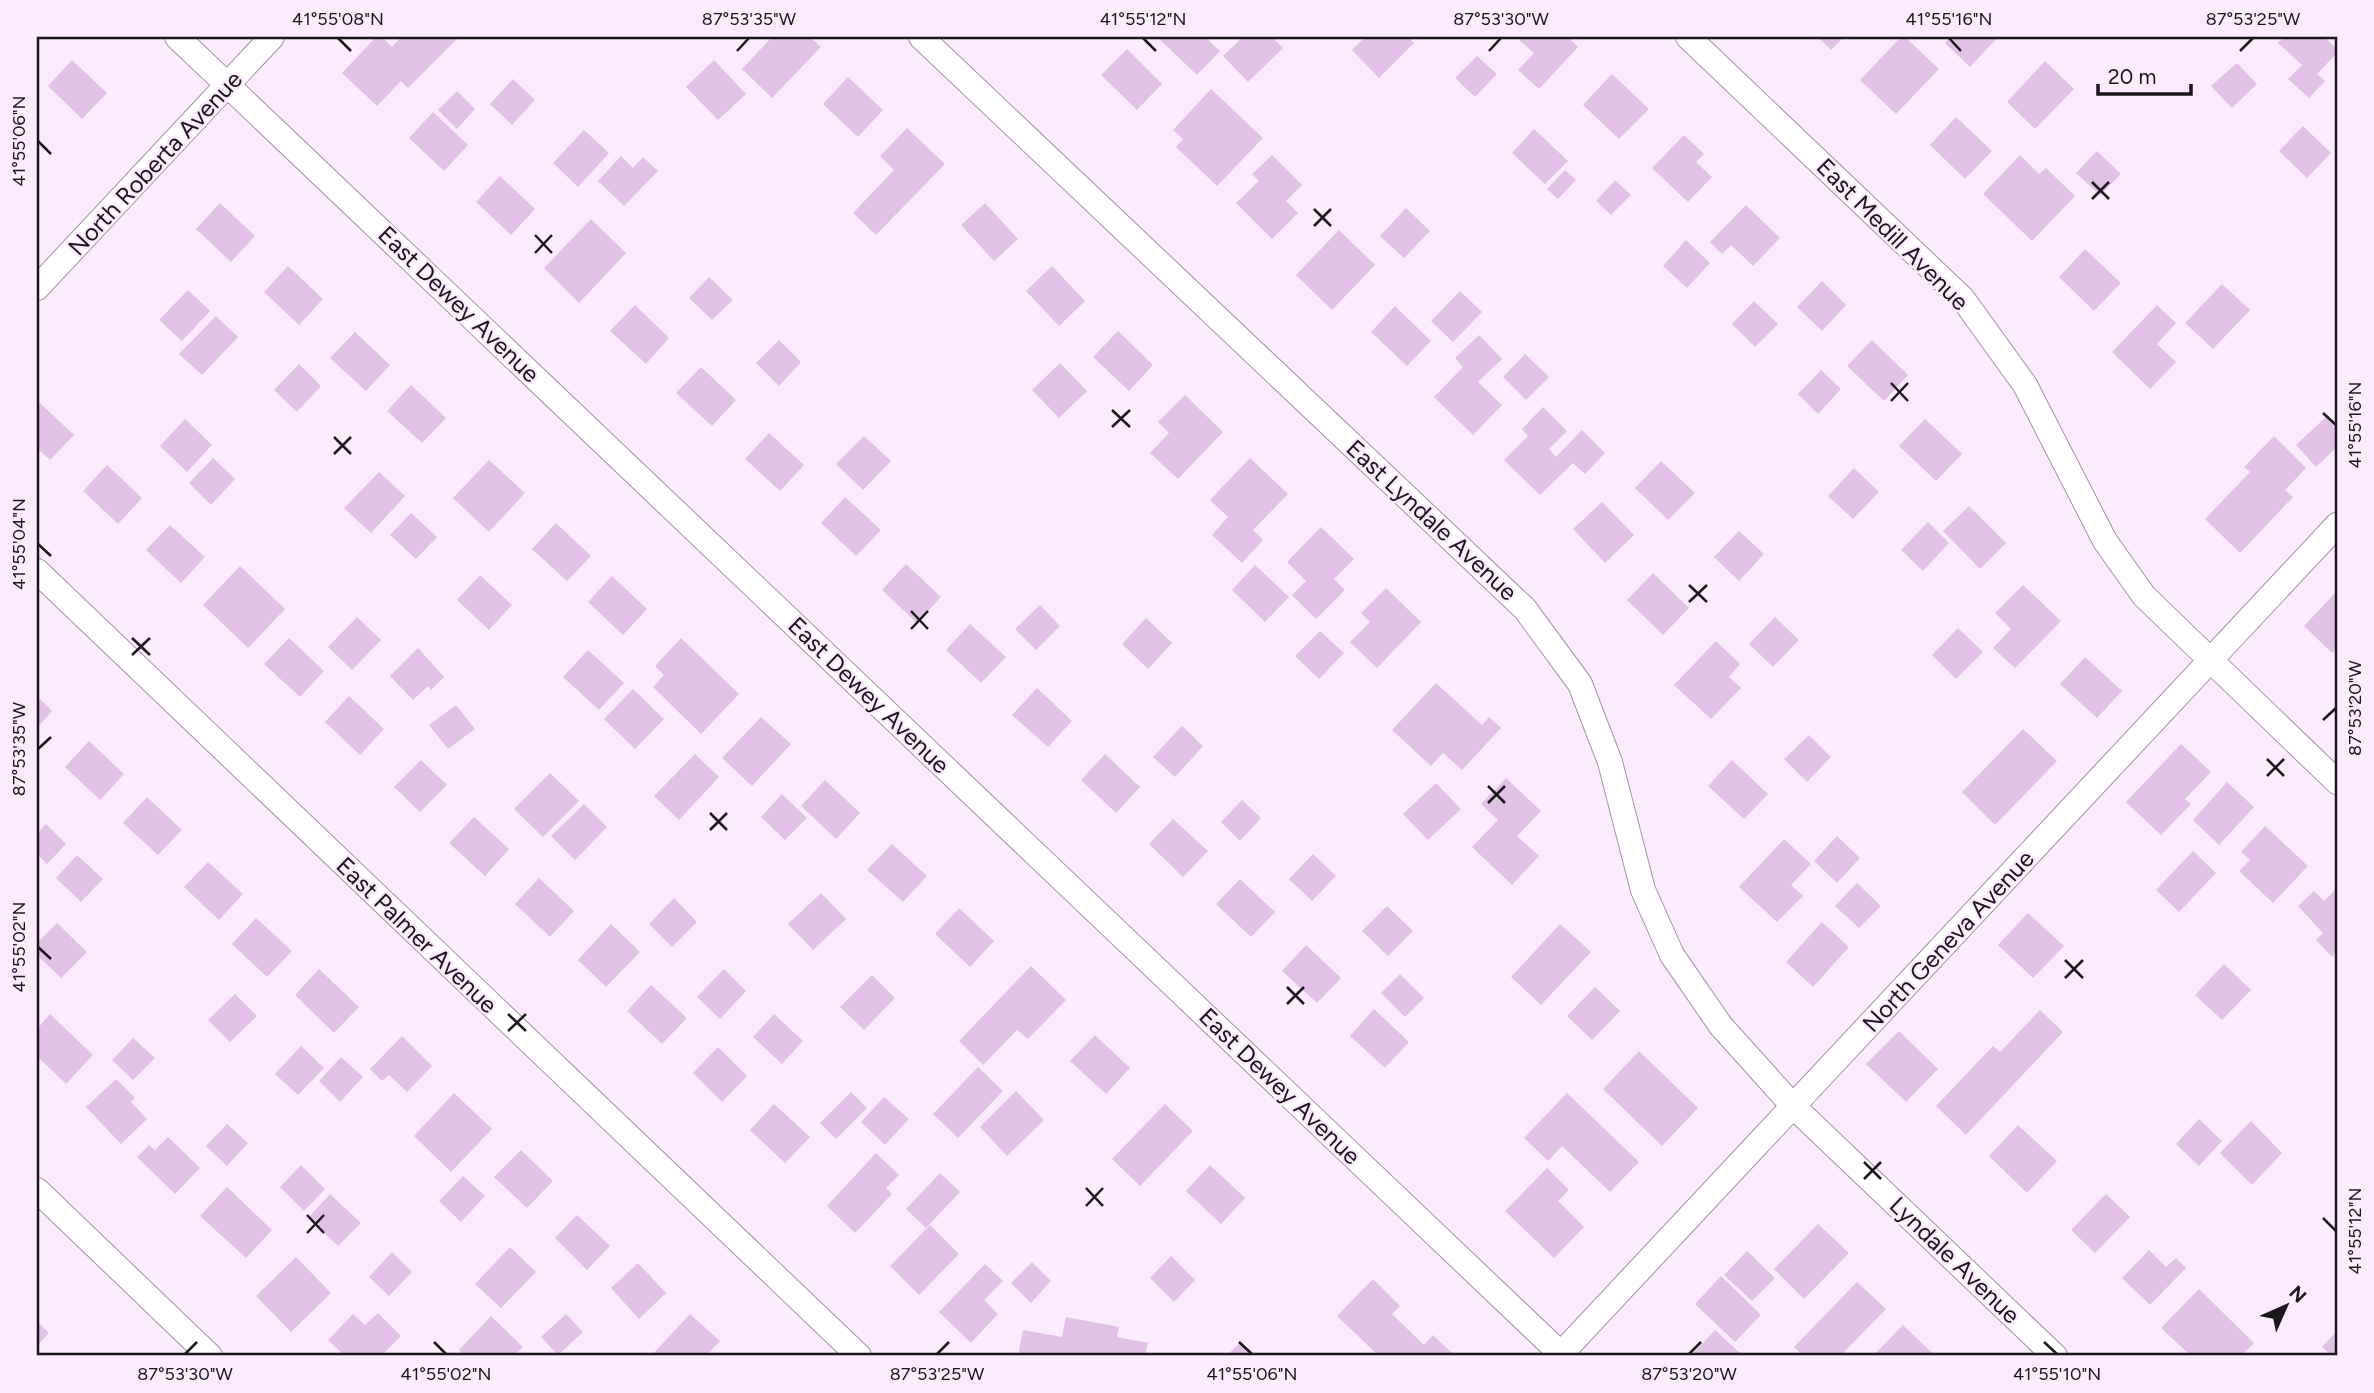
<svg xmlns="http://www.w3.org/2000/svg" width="2374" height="1393" font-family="Figtree,sans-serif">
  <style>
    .building { fill: #e2c1e7 }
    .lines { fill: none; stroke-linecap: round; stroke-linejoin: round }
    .minor-casing { stroke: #a393a6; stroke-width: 26 }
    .minor { stroke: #fff; stroke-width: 24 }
    .ticks { fill: none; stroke: #1b151c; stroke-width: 2.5 }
    .labels { text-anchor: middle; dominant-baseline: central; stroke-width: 5; stroke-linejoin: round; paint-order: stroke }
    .street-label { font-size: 24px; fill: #1b151c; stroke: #fceafe }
    .neatline { fill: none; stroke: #1b151c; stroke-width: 2.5 }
    .ticks-label { font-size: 18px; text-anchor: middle; fill: #1b151c }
  </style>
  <rect width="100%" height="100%" fill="#fceafe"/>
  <path class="building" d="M376 37H382L392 47 401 37H459L408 88 401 81 377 106 342 73Z
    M772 37H810L821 47 772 98 742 69Z
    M1157 37H1205L1220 51 1197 75Z
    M1243 37H1272L1283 48 1248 82 1223 56Z
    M1365 37H1408L1414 43 1379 78 1352 50Z
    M1522 37H1568L1578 47 1539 89 1518 70 1534 53 1519 40Z
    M1818 37H1844L1831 50Z
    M1901 37H1905L1939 69 1896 114 1860 80Z
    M1950 37H1998L1970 67 1945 43Z
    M2284 37H2324L2337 49V53L2317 74 2325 81 2309 98 2288 79 2302 65 2278 43Z
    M1127 49 1162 84 1137 110 1101 75Z
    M1477 56 1497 74 1475 97 1455 78Z
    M72 60 107 93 82 119 48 86Z
    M714 60 746 94 718 120 686 87Z
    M2045 61 2074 89 2035 129 2007 102Z
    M2237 63 2257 84 2232 108 2211 86Z
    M1612 74 1649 109 1619 139 1583 105Z
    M848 77 883 110 858 137 823 104Z
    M513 79 535 100 512 125 490 104Z
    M1211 89 1263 138 1217 186 1176 147 1183 139 1173 130Z
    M457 91 475 109 457 129 438 110Z
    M433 112 468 145 444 171 409 138Z
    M1956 117 1992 151 1965 179 1930 145Z
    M2303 126 2331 153 2307 178 2279 151Z
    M907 128 945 164 876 235 853 213 894 170 880 156Z
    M1534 129 1568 161 1545 184 1512 153Z
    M584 130 609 153 578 187 553 163Z
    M1684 135 1704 154 1696 162 1712 177 1688 202 1652 168Z
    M2097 151 2121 174 2100 195 2076 173Z
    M1272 155 1302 185 1286 201 1298 213 1272 239 1236 203 1259 181 1252 174Z
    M2020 155 2039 174 2046 168 2075 196 2032 241 1983 194Z
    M621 156 633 168 643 157 658 171 624 206 598 181Z
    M1565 170 1576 180 1558 199 1547 189Z
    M500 176 535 209 511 235 476 202Z
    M1615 180 1631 195 1611 215 1596 201Z
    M220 203 255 236 231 262 196 229Z
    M985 203 1018 239 994 261 961 225Z
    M1746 205 1780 238 1753 266 1731 245 1722 254 1710 242Z
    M1406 208 1430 231 1404 258 1380 236Z
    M591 219 626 253 579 303 544 268Z
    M1339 230 1375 265 1332 310 1296 275Z
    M1686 240 1710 263 1687 288 1663 266Z
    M2085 249 2121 283 2094 311 2059 277Z
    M288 266 323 299 299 325 264 292Z
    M1052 266 1085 301 1059 326 1026 291Z
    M709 277 733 300 712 320 689 298Z
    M1822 281 1846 305 1822 331 1797 307Z
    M2222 284 2250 310 2213 349 2185 323Z
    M188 290 210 311 182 341 159 320Z
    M1460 291 1482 312 1453 342 1431 321Z
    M1754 301 1778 324 1755 347 1732 324Z
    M635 305 669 338 646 364 610 331Z
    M2157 305 2176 323 2157 344 2176 362 2150 389 2112 352Z
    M1395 306 1431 341 1407 366 1371 332Z
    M216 316 238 337 202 375 179 354Z
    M1118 331 1153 365 1129 391 1093 357Z
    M355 332 390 365 366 391 330 358Z
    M1479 335 1502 359 1478 382 1502 405 1473 435 1434 397 1463 367 1455 358Z
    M779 340 801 362 779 386 756 363Z
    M1872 340 1908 375 1884 401 1847 366Z
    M1525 354 1549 377 1526 400 1503 377Z
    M1060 363 1087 391 1059 418 1032 390Z
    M299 364 321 386 297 412 274 390Z
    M701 367 736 400 712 426 676 393Z
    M1821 370 1841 389 1818 414 1798 394Z
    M411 385 446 418 422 443 387 411Z
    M1185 395 1223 432 1178 479 1150 453 1169 433 1158 422Z
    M39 402 74 435 50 460 37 448Z
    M1543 407 1567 431 1549 449 1556 457 1582 430 1605 453 1585 474 1573 463 1540 495 1504 460 1528 436 1522 429Z
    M2326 417 2337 429V447L2316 467 2296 445Z
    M185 419 212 445 187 472 160 446Z
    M1925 419 1962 454 1936 481 1899 446Z
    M769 433 804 465 780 491 745 459Z
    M864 436 891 461 863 490 836 464Z
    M2274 436 2306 468 2285 490 2293 497 2240 553 2205 519 2250 472 2244 467Z
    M213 458 235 479 211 505 189 483Z
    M1250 458 1288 494 1253 530 1263 540 1242 563 1212 535 1228 517 1210 500Z
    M489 460 525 493 489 532 453 498Z
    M1661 461 1695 493 1668 520 1635 488Z
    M107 465 142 498 118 524 83 491Z
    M1854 468 1879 492 1853 519 1828 496Z
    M379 472 405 496 371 533 344 508Z
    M845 497 881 530 856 556 821 523Z
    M1602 502 1634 535 1605 563 1573 529Z
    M1969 506 2006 543 1980 569 1943 531Z
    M411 513 437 537 416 559 390 535Z
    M1928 522 1949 543 1923 571 1901 550Z
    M556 523 591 556 567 581 532 549Z
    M170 525 205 557 181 583 146 550Z
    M1321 527 1354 559 1334 579 1345 590 1316 619 1292 595 1306 581 1287 562Z
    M1739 531 1764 554 1739 581 1714 557Z
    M906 564 941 597 917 623 882 590Z
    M1255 565 1289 597 1265 622 1232 590Z
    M240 566 285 609 248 648 203 605Z
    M1653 573 1689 608 1663 635 1627 600Z
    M480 575 512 605 489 630 457 600Z
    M612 576 647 609 623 635 588 602Z
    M2023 585 2061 621 2015 668 1993 648 2011 629 1995 613Z
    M1386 588 1421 622 1377 668 1350 642 1370 622 1361 613Z
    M2337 591V648L2332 653 2304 626Z
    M1040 605 1060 626 1036 650 1015 629Z
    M357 617 381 640 352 670 328 647Z
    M1775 617 1799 640 1773 667 1749 644Z
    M1146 618 1172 643 1148 669 1122 644Z
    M970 624 1006 657 981 683 946 650Z
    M1958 628 1983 652 1956 679 1932 655Z
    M1320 631 1344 653 1319 679 1295 656Z
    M289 638 324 671 300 697 264 664Z
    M681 638 739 694 701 734 653 687 664 675 655 666Z
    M1716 641 1740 664 1729 677 1741 688 1711 719 1674 685Z
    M418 648 444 677 431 690 428 686 413 700 390 676Z
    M588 650 624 683 599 710 563 677Z
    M2085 657 2122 691 2097 718 2060 684Z
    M1436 683 1482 725 1489 717 1501 728 1462 770 1443 753 1431 766 1392 730Z
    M1037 688 1072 721 1048 747 1012 715Z
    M633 689 664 719 635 749 604 719Z
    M37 696 52 711 37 728Z
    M349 696 384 729 360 755 325 722Z
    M456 705 475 729 448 749 429 725Z
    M761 717 791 744 752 786 722 758Z
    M1182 726 1203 746 1175 777 1153 757Z
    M2023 729 2057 761 1995 825 1962 792Z
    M1809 735 1831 757 1807 782 1784 759Z
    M89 741 124 774 100 800 65 767Z
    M2181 744 2211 772 2185 799 2191 804 2161 835 2126 802Z
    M695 754 719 777 679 820 654 796Z
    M1105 754 1140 787 1116 813 1081 780Z
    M421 760 447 785 420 812 394 787Z
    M1732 760 1768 794 1744 819 1708 786Z
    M550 773 579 801 543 837 514 809Z
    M1506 778 1541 811 1517 836 1539 856 1512 885 1472 847 1498 820 1481 804Z
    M825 780 860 813 836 839 801 806Z
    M2227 782 2254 807 2219 845 2193 820Z
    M1436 783 1461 809 1428 840 1403 814Z
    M782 794 807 818 785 840 761 817Z
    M147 797 182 830 158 855 123 823Z
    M1242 800 1261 818 1240 841 1221 822Z
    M584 804 607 827 575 860 551 836Z
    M474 817 509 849 485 876 449 843Z
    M1173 819 1208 851 1183 877 1149 844Z
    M46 824 66 844 47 864 37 854V834Z
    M2265 826 2308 866 2273 903 2239 871 2250 860 2241 852Z
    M1837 836 1860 858 1837 883 1814 861Z
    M1784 839 1811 864 1791 885 1803 896 1777 922 1739 887Z
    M892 844 927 876 903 902 867 870Z
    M2193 851 2216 873 2179 912 2156 890Z
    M1313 854 1336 876 1312 901 1289 879Z
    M77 855 103 879 81 902 56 878Z
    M208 862 243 894 219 920 184 887Z
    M539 878 574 911 550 937 515 904Z
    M1240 879 1275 912 1251 937 1216 904Z
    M1857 883 1881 906 1859 928 1835 906Z
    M2337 888V952L2332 957 2316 940 2323 933 2298 906 2314 891 2324 901Z
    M821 893 846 919 813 950 788 924Z
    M674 898 697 922 672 947 649 924Z
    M1387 906 1413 931 1388 956 1362 931Z
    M959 908 994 941 970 967 935 934Z
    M2028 913 2064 946 2033 978 1998 945Z
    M256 918 292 951 267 977 232 944Z
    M1822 922 1849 947 1813 987 1786 962Z
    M57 923 87 952 61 978 37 955V943Z
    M611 924 640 952 606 987 578 960Z
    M1560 924 1591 952 1541 1005 1511 977Z
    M1306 945 1341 978 1317 1003 1282 971Z
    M2224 964 2251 990 2222 1020 2195 995Z
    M1031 966 1066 1000 1028 1039 1017 1030 983 1065 959 1041Z
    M319 969 359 1007 334 1033 295 995Z
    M724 969 746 991 720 1019 697 997Z
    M1400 974 1424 998 1405 1017 1381 993Z
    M872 975 895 998 864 1030 840 1007Z
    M651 985 687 1018 662 1044 627 1011Z
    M1595 987 1620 1011 1592 1040 1567 1016Z
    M235 994 257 1016 230 1042 208 1020Z
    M1374 1009 1409 1042 1385 1068 1350 1036Z
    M2040 1010 2063 1032 1966 1135 1936 1106 1993 1046 2000 1052Z
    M50 1014 93 1055 66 1084 37 1056V1029Z
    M774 1014 803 1041 782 1064 753 1037Z
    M1899 1031 1938 1069 1906 1102 1866 1064Z
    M1095 1035 1130 1068 1106 1094 1070 1061Z
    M402 1036 432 1066 407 1092 389 1075 382 1081 370 1069Z
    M133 1038 155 1058 133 1080 112 1060Z
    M301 1046 324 1068 298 1095 275 1074Z
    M718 1047 747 1076 722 1102 693 1073Z
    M1639 1051 1698 1108 1662 1146 1603 1089Z
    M341 1057 363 1077 340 1102 319 1081Z
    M978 1067 1003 1091 958 1138 933 1114Z
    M116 1079 135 1098 131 1102 147 1119 121 1144 86 1107Z
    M1016 1091 1044 1120 1007 1156 980 1127Z
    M851 1092 867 1108 836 1139 820 1123Z
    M454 1093 492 1129 451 1172 414 1136Z
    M1567 1093 1639 1162 1610 1192 1562 1146 1548 1161 1524 1138Z
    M884 1097 909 1119 885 1145 861 1122Z
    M774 1104 810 1137 785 1163 750 1130Z
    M1165 1104 1193 1131 1140 1186 1112 1159Z
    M2199 1119 2222 1141 2199 1166 2176 1144Z
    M2251 1121 2282 1153 2252 1185 2220 1153Z
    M227 1124 248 1143 227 1166 206 1146Z
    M2018 1125 2057 1161 2027 1193 1989 1156Z
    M168 1137 200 1168 175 1194 137 1157 149 1145 155 1150Z
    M521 1150 553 1181 527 1208 494 1177Z
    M876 1153 899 1175 886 1188 892 1194 855 1233 827 1206Z
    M301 1165 325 1189 304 1211 280 1187Z
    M1210 1165 1245 1198 1221 1224 1186 1191Z
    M1547 1168 1569 1190 1558 1201 1584 1227 1554 1258 1505 1211Z
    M940 1173 960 1192 926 1228 906 1209Z
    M463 1176 485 1196 461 1222 439 1201Z
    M227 1187 272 1230 246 1258 200 1216Z
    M330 1194 361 1223 338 1246 308 1218Z
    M2106 1194 2130 1217 2095 1253 2071 1230Z
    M577 1215 610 1246 587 1270 555 1238Z
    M1818 1224 1849 1253 1804 1299 1774 1269Z
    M930 1225 959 1254 919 1295 890 1266Z
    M510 1247 536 1272 501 1308 475 1284Z
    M2149 1250 2166 1267 2176 1258 2186 1268 2150 1305 2122 1278Z
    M1747 1251 1775 1278 1752 1301 1724 1275Z
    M392 1252 412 1272 389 1296 369 1277Z
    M1171 1256 1195 1280 1174 1302 1150 1278Z
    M296 1257 331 1293 291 1332 256 1296Z
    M1032 1262 1051 1281 1031 1303 1011 1283Z
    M638 1263 666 1293 639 1319 611 1288Z
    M985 1264 1003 1281 984 1300 998 1314 971 1343 939 1312Z
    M1721 1276 1761 1315 1735 1342 1695 1304Z
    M1373 1279 1400 1306 1392 1314 1424 1345 1433 1335 1455 1356H1379L1337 1316Z
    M1857 1282 1886 1309 1840 1356H1803L1794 1347Z
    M2199 1289 2254 1343 2241 1356H2191L2161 1328Z
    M378 1313 401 1336 381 1356H345L328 1340 353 1314 365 1325Z
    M566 1314 583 1332 558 1355 541 1337Z
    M690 1314 720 1341 706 1356H651Z
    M491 1316 523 1347 514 1356H465L459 1350Z
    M1066 1317 1119 1327 1117 1337 1148 1343 1145 1356H1018L1023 1330 1062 1337Z
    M37 1321 49 1333 37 1346Z
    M1903 1325 1932 1353 1929 1356H1873Z
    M1715 1330 1743 1356H1691Z
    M2337 1331V1356H2332L2322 1347Z
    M1240 1343 1253 1356H1226Z"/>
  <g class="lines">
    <g class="minor-casing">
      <path id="minor" d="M177 37 1561 1354
        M921 37 1525 609 1580 684 1610 762 1643 890 1672 955 1721 1026 1793 1106 2055 1356
        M1688 37 1963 299 2025 385 2105 541 2144 596 2337 782
        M37 288 272 37
        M37 571 859 1356
        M37 1190 210 1356
        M1559 1356 2337 525"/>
    </g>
    <use href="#minor" class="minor"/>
  </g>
  <path class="ticks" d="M338 38 351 51M1143 38 1156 51M1949 38 1961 51M737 51 749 38M1489 51 1501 38M2240 51 2253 38M38 141 51 154M2092 182 2109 199M2092 199 2109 182M1314 209 1331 226M1314 226 1331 209M535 235 552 253M535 253 552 235M1891 383 1908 401M1891 401 1908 383M1112 410 1130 427M2323 413 2336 425M1112 427 1130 410M334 437 351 454M334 454 351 437M38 544 51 556M1689 585 1707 602M1689 602 1707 585M911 611 928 629M911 629 928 611M132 638 150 655M132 655 150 638M2323 720 2336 708M38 749 51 737M2267 759 2284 776M2267 776 2284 759M1488 786 1505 803M1488 803 1505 786M710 813 727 830M710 830 727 813M38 947 51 959M2065 960 2083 978M2065 978 2083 960M1287 987 1304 1004M1287 1004 1304 987M508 1014 526 1031M508 1031 526 1014M1864 1162 1881 1179M1864 1179 1881 1162M1086 1188 1103 1206M1086 1206 1103 1188M307 1215 324 1233M2323 1218 2336 1231M307 1233 324 1215M434 1342 446 1354M1239 1342 1252 1354M2044 1342 2057 1354M185 1354 197 1342M937 1354 949 1342M1689 1354 1701 1342"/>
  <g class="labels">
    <g class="street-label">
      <text transform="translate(155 163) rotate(-47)">North Roberta Avenue</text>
      <text transform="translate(1893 234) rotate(45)">East Medill Avenue</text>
      <text transform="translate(459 304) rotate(44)">East Dewey Avenue</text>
      <text transform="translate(1432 520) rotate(43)">East Lyndale Avenue</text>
      <text transform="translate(869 695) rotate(44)">East Dewey Avenue</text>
      <text transform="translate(417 935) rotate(44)">East Palmer Avenue</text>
      <text transform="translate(1948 941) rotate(-47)">North Geneva Avenue</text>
      <text transform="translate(1280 1086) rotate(44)">East Dewey Avenue</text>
      <text transform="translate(1955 1260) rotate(44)">Lyndale Avenue</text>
    </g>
  </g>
  <rect width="2374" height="1393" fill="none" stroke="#fceafe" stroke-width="77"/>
  <g transform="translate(2286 1306) rotate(45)" stroke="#fceafe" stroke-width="5" paint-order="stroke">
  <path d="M0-5L12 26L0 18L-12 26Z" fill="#1b151c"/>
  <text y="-10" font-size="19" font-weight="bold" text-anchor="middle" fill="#1b151c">N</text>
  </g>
  <path d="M2098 84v10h93v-10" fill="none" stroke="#1b151c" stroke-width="3.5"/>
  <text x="2108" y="84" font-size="21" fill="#1b151c" stroke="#fceafe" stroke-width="5" paint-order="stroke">20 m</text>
  <rect x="38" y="38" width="2298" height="1316" class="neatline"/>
  <g class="ticks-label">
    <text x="338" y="25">41°55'08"N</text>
    <text x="749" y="25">87°53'35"W</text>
    <text x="1143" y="25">41°55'12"N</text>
    <text x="1501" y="25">87°53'30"W</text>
    <text x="1949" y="25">41°55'16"N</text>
    <text x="2253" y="25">87°53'25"W</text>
    <text transform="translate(19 141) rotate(-90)" y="6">41°55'06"N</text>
    <text transform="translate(2355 425) rotate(-90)" y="6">41°55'16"N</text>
    <text transform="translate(19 544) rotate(-90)" y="6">41°55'04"N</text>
    <text transform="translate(2355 708) rotate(-90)" y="6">87°53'20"W</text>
    <text transform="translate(19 749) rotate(-90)" y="6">87°53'35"W</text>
    <text transform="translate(19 947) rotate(-90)" y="6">41°55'02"N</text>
    <text transform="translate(2355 1231) rotate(-90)" y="6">41°55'12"N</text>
    <text x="185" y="1380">87°53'30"W</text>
    <text x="446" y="1380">41°55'02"N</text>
    <text x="937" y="1380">87°53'25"W</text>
    <text x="1252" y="1380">41°55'06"N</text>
    <text x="1689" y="1380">87°53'20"W</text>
    <text x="2057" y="1380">41°55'10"N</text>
  </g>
</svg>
